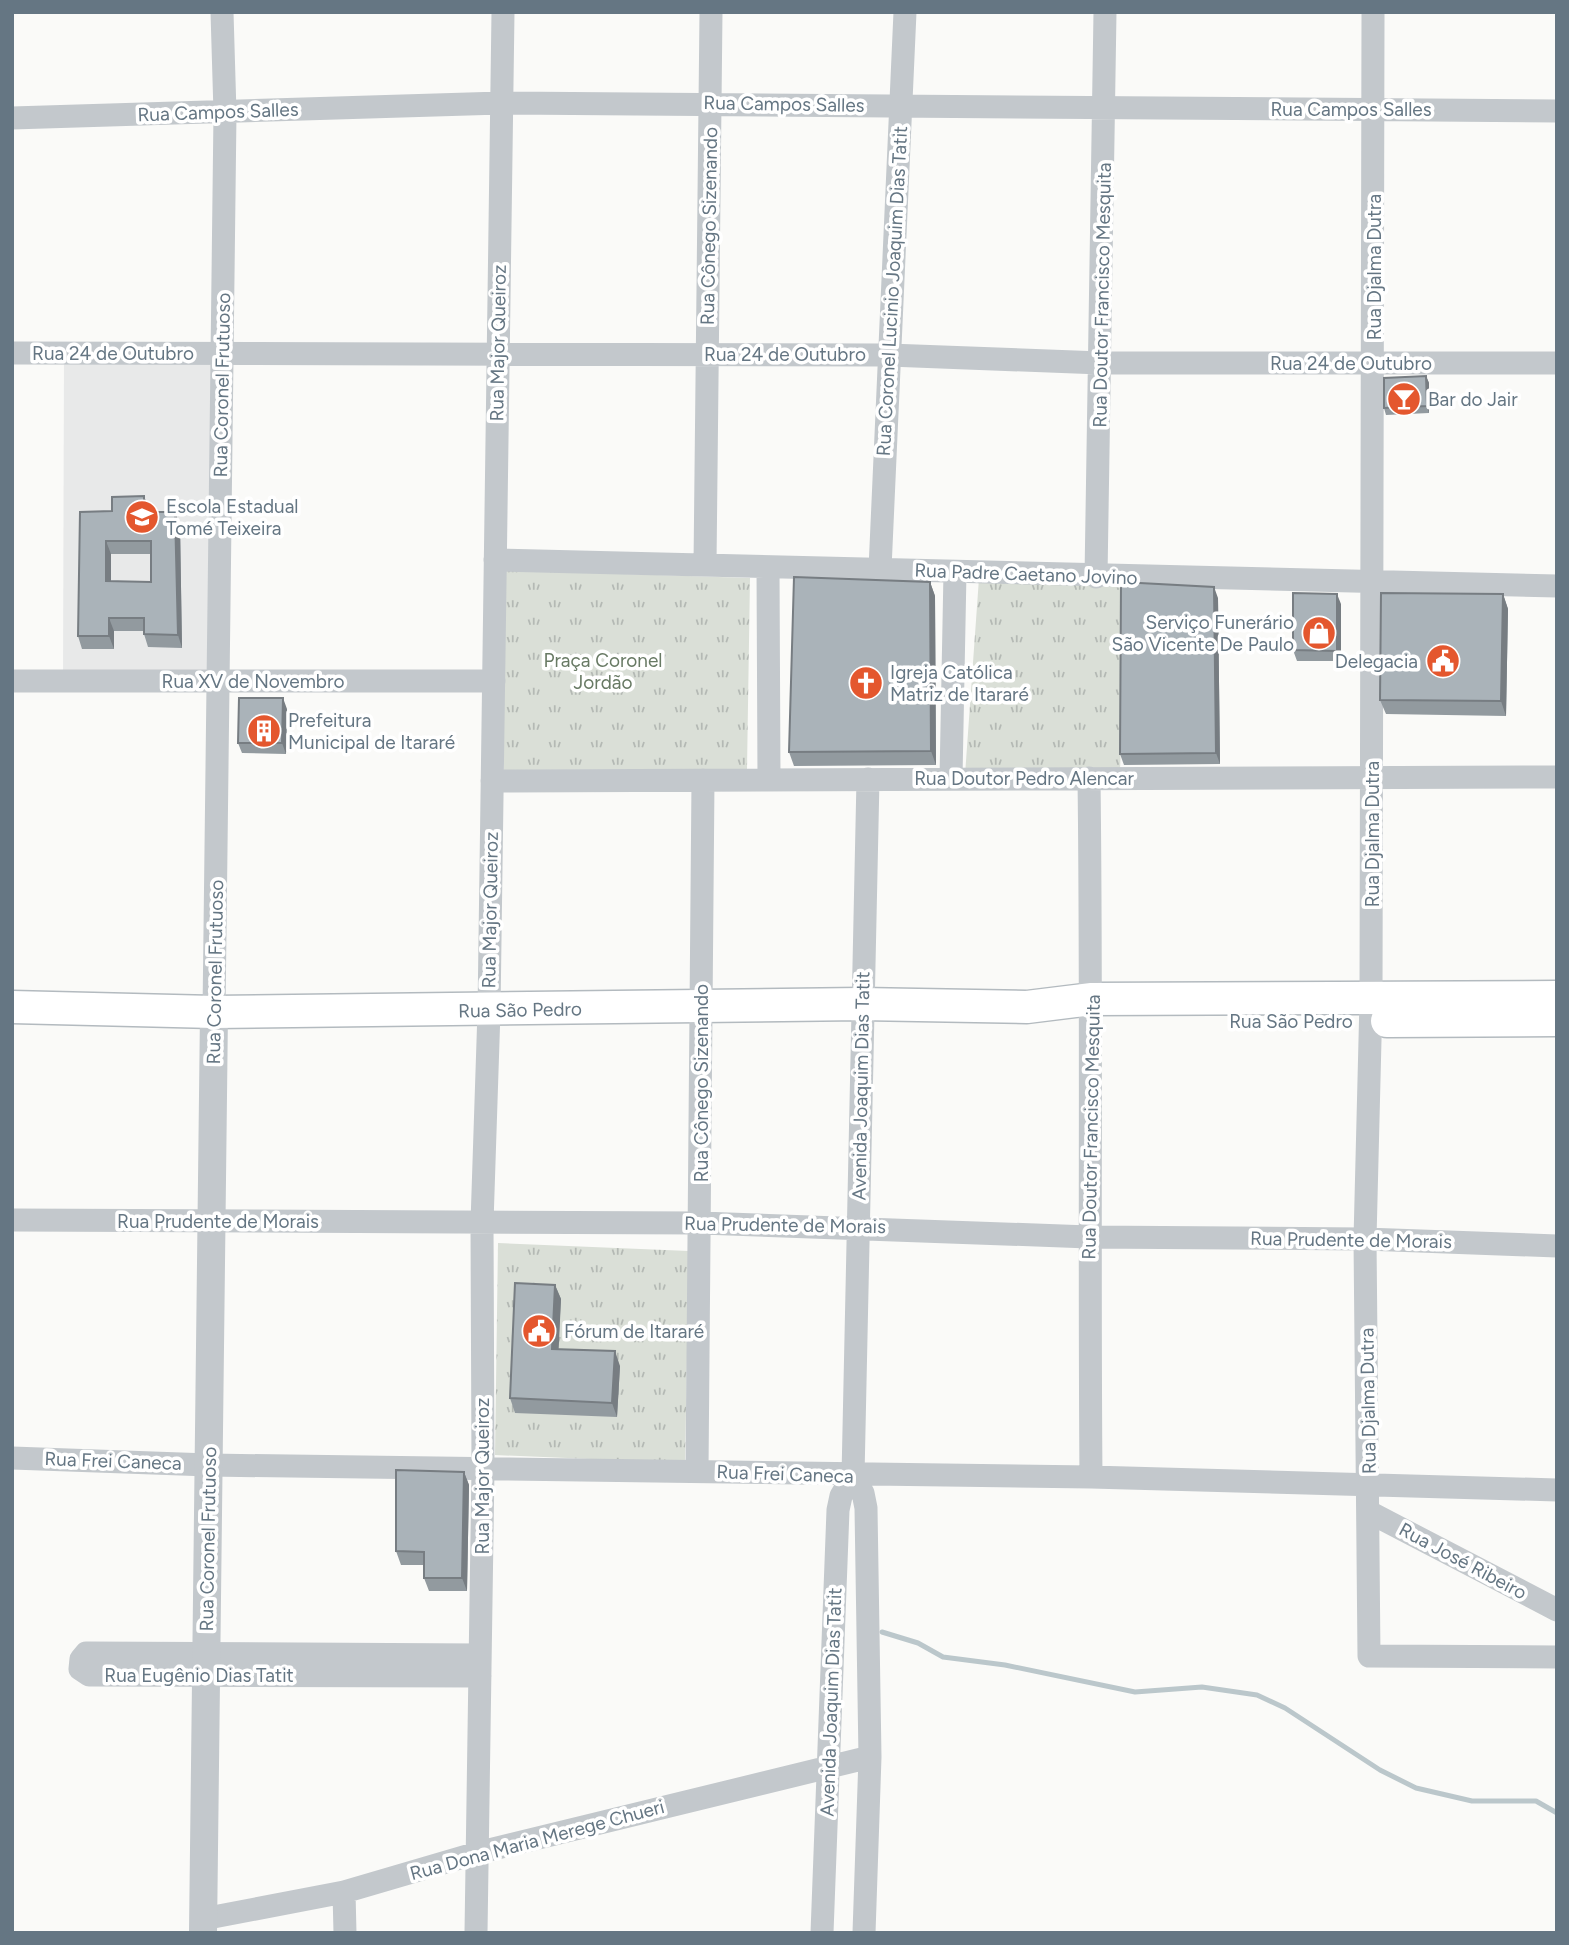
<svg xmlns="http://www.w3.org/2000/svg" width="1569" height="1945" font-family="Figtree,sans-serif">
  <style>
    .built { fill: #e8e9e9 }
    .park { fill: url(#park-tufts) }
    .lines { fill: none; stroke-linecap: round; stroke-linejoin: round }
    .stream { stroke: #bbc7cb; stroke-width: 5 }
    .secondary-casing { stroke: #b3babf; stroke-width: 35 }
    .minor { stroke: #c3c8cc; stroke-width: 23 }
    .tertiary { stroke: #c3c8cc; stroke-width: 28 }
    .secondary { stroke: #fff; stroke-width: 32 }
    .wall { fill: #929a9f; fill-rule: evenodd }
    .shaded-wall { fill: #777d82 }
    .building { fill: #aab3b9; stroke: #777d82; stroke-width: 2; fill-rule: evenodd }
    .labels { text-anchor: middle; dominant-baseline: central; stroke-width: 7; stroke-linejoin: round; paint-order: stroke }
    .street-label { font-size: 19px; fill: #657683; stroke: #fff }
    .poi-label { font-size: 19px; fill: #657683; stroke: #fff; text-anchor: start }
    .park-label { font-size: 19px; fill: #687a64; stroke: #fff }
  </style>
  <defs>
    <pattern id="park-tufts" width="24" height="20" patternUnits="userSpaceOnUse" patternTransform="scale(1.75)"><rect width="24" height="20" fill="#dadfd7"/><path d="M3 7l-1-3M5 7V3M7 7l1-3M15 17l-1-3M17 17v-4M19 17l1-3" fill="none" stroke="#b4b9b4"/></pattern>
  </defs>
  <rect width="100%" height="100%" fill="#fafaf8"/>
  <path class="built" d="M221 353 218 681H63L64 354Z"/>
  <path class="park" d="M504 570 750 578 747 769 504 770Z
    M979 578 1125 585 1120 773 965 775Z
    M498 1243 689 1251 685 1463 495 1455Z"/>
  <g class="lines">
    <path class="stream" d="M882 1632 918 1643 943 1657 1005 1665 1135 1692 1202 1687 1257 1695 1285 1708 1380 1770 1416 1788 1472 1801H1536L1557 1813"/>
    <g class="secondary-casing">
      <path id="secondary" d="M12 1007 214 1012 861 1004 1027 1007 1092 999 1557 997
        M1387 1021 1557 1020"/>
    </g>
    <path class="minor" d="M1373 12 1371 1000 1365 1239 1369 1656 1557 1657
      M12 118 501 103 1557 111
      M12 353 889 355 1101 363H1557
      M495 560 1557 586
      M705 565 711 12
      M768 567 769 779
      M880 569 905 12
      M1096 577 1105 12
      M12 681H494
      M951 778 955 572
      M1089 778C1092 1011 1089 1244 1091 1477
      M492 781 1557 777
      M214 1012 225 113 222 12
      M12 1220 701 1223 1089 1237 1365 1239 1557 1246
      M12 1458 209 1465 1091 1477 1557 1490
      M697 1471 703 780
      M853 1476 863 1493 866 1508 870 1757 864 1933
      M1369 1512 1557 1610
      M480 1676 89 1675 80 1669 81 1659 86 1653 480 1655
      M344 1892 345 1933
      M203 1919 344 1892 477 1853 870 1757
      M476 1933 483 1468 482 1223 489 1011 503 12
      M822 1933 838 1510 841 1496 853 1476 868 779"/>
    <path class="tertiary" d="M203 1933 214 1012"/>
    <use href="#secondary" class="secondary"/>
  </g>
  <path class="wall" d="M1426 376 1429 383V413L1386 415 1384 408Z
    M144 496 149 512 180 525 182 648 148 647 144 634V631H114V649H82L78 636 112 511ZM111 554H151V582L111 581Z
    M930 582 935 596 936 765 794 766 789 752Z
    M1503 594 1508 609 1506 716 1386 714 1380 700Z
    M1218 598 1220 764 1124 765 1120 754Z
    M1341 604V661H1297L1293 650Z
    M287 709 286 754 242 753 238 743Z
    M555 1285 561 1299 558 1349 620 1366 617 1417 515 1413 510 1398Z
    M464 1472 469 1485 467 1591H429L424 1578V1565H401L396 1551Z"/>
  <path class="shaded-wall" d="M1426 376 1429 383V413L1427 406Z
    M144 496 149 509V525L144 512Z
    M175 512 180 525 182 648 178 635Z
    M106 541 111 554V594L106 581Z
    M930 582 935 596 936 765 931 751Z
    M1214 587 1218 598 1220 764 1216 753Z
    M1337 594 1341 604V661L1337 651Z
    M1503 594 1508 609 1506 716 1501 701Z
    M109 618 114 631V649L109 636Z
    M283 698 287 709 286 754 282 743Z
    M555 1285 561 1299 558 1363 552 1349Z
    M615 1351 620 1366 617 1417 612 1403Z
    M464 1472 469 1485 467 1591 462 1578Z"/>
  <path class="building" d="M1426 376 1427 406 1384 408V378Z
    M144 496V512H175L178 635 144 634V618H109V636H78L80 512 112 511V497ZM106 541H151V582L106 581Z
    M794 577 930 582 931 751 789 752Z
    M1121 582 1214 587 1216 753 1120 754Z
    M1293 593 1337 594V651L1293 650Z
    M1381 593 1503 594 1501 701 1380 700Z
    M239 698H283L282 743H238Z
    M515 1283 555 1285 552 1349 615 1351 612 1403 510 1398Z
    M396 1470 464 1472 462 1578H424V1552L396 1551Z"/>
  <defs>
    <g id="bar-disc" transform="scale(1.75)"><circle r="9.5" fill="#e4572e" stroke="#fff"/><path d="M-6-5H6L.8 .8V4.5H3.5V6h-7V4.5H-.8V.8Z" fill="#fff"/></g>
    <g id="school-disc" transform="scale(1.75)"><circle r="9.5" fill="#e4572e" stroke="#fff"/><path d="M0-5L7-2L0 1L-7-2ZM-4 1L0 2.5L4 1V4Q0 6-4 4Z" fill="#fff"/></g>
    <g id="shop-disc" transform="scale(1.75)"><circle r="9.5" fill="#e4572e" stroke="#fff"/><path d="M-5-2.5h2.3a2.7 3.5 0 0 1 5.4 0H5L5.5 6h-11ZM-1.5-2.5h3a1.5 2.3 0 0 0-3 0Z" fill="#fff"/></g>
    <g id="civic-disc" transform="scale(1.75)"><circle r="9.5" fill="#e4572e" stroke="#fff"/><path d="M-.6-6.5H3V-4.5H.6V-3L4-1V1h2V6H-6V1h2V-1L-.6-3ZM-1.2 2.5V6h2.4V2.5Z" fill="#fff"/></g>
    <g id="church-disc" transform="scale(1.75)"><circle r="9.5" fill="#e4572e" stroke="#fff"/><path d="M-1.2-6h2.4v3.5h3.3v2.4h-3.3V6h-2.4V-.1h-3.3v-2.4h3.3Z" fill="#fff"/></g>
    <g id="building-disc" transform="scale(1.75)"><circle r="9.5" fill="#e4572e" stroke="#fff"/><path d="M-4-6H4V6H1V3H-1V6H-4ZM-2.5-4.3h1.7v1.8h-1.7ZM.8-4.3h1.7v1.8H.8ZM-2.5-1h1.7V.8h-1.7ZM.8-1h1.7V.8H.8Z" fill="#fff"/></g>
  </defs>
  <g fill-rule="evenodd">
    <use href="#bar-disc" x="1404" y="399"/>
    <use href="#school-disc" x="142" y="517"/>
    <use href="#shop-disc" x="1319" y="633"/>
    <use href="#civic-disc" x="1443" y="661"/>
    <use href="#church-disc" x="866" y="683"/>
    <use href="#building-disc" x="264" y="731"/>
    <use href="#civic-disc" x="539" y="1331"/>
  </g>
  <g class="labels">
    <g class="street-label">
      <text transform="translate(784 104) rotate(1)">Rua Campos Salles</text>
      <text x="1351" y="109">Rua Campos Salles</text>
      <text transform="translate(218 112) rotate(-2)">Rua Campos Salles</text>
      <text transform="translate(709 226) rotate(-89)">Rua Cônego Sizenando</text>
      <text transform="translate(1374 267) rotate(-90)">Rua Djalma Dutra</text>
      <text transform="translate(892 291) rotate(-87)">Rua Coronel Lucinio Joaquim Dias Tatit</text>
      <text transform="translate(1102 295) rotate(-89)">Rua Doutor Francisco Mesquita</text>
      <text transform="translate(498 343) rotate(-89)">Rua Major Queiroz</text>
      <text x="113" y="353">Rua 24 de Outubro</text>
      <text x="785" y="354">Rua 24 de Outubro</text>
      <text x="1351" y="363">Rua 24 de Outubro</text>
      <text transform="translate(222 385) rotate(-89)">Rua Coronel Frutuoso</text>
      <text transform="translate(1026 574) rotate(2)">Rua Padre Caetano Jovino</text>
      <text x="253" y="681">Rua XV de Novembro</text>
      <text x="1024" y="778">Rua Doutor Pedro Alencar</text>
      <text transform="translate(1372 834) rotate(-90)">Rua Djalma Dutra</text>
      <text transform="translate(490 910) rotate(-89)">Rua Major Queiroz</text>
      <text transform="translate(215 972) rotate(-89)">Rua Coronel Frutuoso</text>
      <text transform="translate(520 1010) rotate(-1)">Rua São Pedro</text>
      <text x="1291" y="1021">Rua São Pedro</text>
      <text transform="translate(701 1083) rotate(-90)">Rua Cônego Sizenando</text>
      <text transform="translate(861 1086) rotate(-89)">Avenida Joaquim Dias Tatit</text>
      <text transform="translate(1091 1127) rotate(-89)">Rua Doutor Francisco Mesquita</text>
      <text x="218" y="1221">Rua Prudente de Morais</text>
      <text transform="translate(785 1225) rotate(1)">Rua Prudente de Morais</text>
      <text transform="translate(1351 1240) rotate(1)">Rua Prudente de Morais</text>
      <text transform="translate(1368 1401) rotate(-91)">Rua Djalma Dutra</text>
      <text transform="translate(113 1461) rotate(2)">Rua Frei Caneca</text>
      <text transform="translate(785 1474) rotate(2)">Rua Frei Caneca</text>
      <text transform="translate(482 1476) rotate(-90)">Rua Major Queiroz</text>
      <text transform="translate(208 1539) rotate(-89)">Rua Coronel Frutuoso</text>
      <text transform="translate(1463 1561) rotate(28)">Rua José Ribeiro</text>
      <text x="199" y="1675">Rua Eugênio Dias Tatit</text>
      <text transform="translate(831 1702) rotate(-88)">Avenida Joaquim Dias Tatit</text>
      <text transform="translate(537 1840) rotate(-15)">Rua Dona Maria Merege Chueri</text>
    </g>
    <g class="poi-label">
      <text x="1428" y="399">Bar do Jair</text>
      <text x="166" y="506">Escola Estadual<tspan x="166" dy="22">Tomé Teixeira</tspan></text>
      <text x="1294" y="622" text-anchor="end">Serviço Funerário<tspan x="1294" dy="22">São Vicente De Paulo</tspan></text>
      <text x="1418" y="661" text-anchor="end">Delegacia</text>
      <text x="890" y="672">Igreja Católica<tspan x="890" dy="22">Matriz de Itararé</tspan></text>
      <text x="288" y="720">Prefeitura<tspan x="288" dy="22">Municipal de Itararé</tspan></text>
      <text x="564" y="1331">Fórum de Itararé</text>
    </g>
    <g class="park-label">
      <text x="603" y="660">Praça Coronel<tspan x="603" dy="22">Jordão</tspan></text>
    </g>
  </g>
  <rect width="1569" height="1945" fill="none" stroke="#657683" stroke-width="28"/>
</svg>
